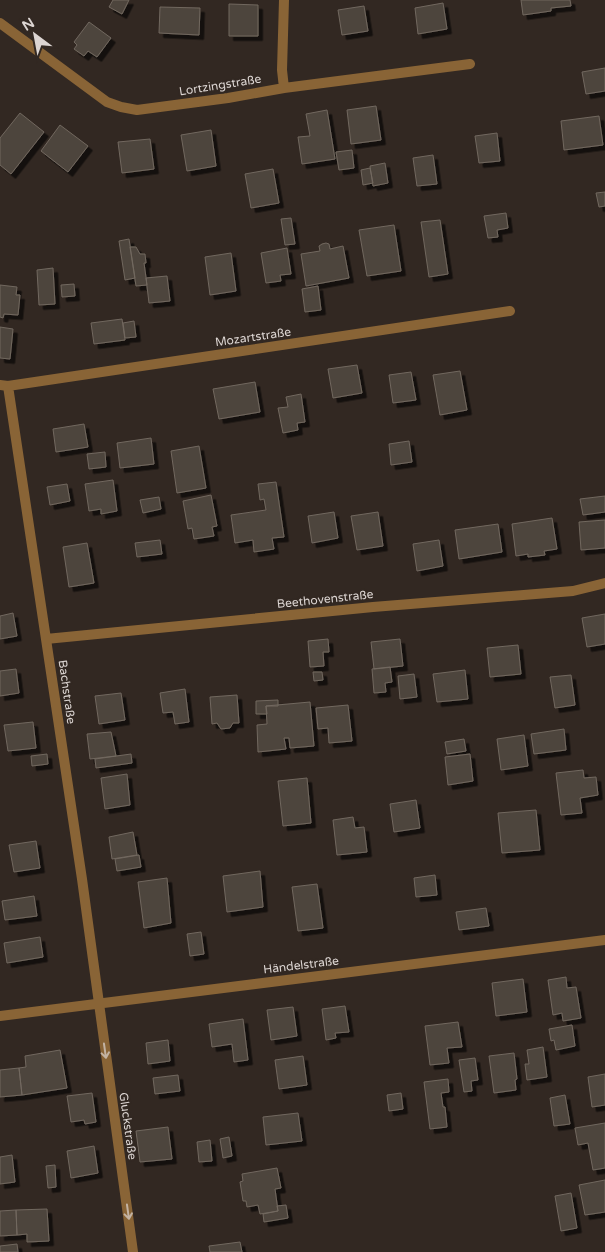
<svg xmlns="http://www.w3.org/2000/svg" width="605" height="1252" font-family="'Varela Round',sans-serif">
  <style>
    .building { fill: #4e453d; stroke: #71685f; filter: url(#shadow) }
    .lines { fill: none; stroke-linecap: round; stroke-linejoin: round }
    .street { stroke: #896436; stroke-width: 10 }
    .oneway { stroke: #c3b3a3 }
    .labels { text-anchor: middle; dominant-baseline: central; stroke-width: 4; stroke-linejoin: round; paint-order: stroke }
    .street-label { font-size: 12px; fill: #dcd5d2; stroke: #322822 }
  </style>
  <defs>
    <filter id="shadow"><feDropShadow dx="4.5" dy="4.5" stdDeviation="0" flood-color="#0009"/></filter>
  </defs>
  <rect width="100%" height="100%" fill="#322822"/>
  <path class="building" d="M113 0H129L122 14 109 7Z
    M521 0H570L571 6 551 8V11L523 15Z
    M443 3 447 29 418 34 415 8Z
    M229 4 258 5V36H229Z
    M364 6 368 31 342 35 338 10Z
    M160 7 200 8 199 35 159 33Z
    M89 22 111 38 97 57 88 51 84 56 74 49 77 45 74 42Z
    M605 68V91L586 94 582 72Z
    M376 106 381 140 351 144 347 110Z
    M327 110 335 159 302 164 298 137 310 136 306 114Z
    M20 113 44 132 11 174 0 165V138Z
    M599 116 603 145 564 150 561 121Z
    M60 125 88 146 68 172 41 151Z
    M211 130 216 166 187 171 181 135Z
    M497 133 500 161 479 163 475 136Z
    M150 139 154 169 122 173 118 142Z
    M352 150 354 168 339 170 336 152Z
    M433 155 437 184 417 186 413 158Z
    M385 163 388 183 373 186 370 166Z
    M370 168 373 183 363 185 361 170Z
    M273 169 279 203 251 208 245 174Z
    M605 192V206L599 207 596 193Z
    M506 213 508 228 497 230 498 237 488 238 484 216Z
    M291 218 295 244 285 245 281 219Z
    M440 220 448 274 429 277 421 222Z
    M394 225 401 271 367 276 359 230Z
    M129 239 135 278 125 280 119 241Z
    M326 243 329 244 330 249 343 246 349 278 306 286 301 254 320 251 319 246 322 244Z
    M130 247H136L140 254H145L146 263H144L147 285 136 286Z
    M287 248 291 274 280 275 281 281 266 283 261 253Z
    M231 253 236 291 210 295 205 257Z
    M53 268 55 304 39 305 37 270Z
    M167 276 170 301 149 303 146 278Z
    M74 284 75 296 62 297 61 285Z
    M0 285 17 287 16 295H20L18 315 4 314 3 318 0 317Z
    M318 286 321 310 305 312 302 289Z
    M122 319 125 340 94 344 91 323Z
    M134 321 136 337 125 338 123 323Z
    M0 327 13 329 10 359 0 358Z
    M357 365 362 393 333 398 328 369Z
    M460 371 467 410 440 415 433 375Z
    M411 372 416 400 393 403 389 375Z
    M255 382 260 412 219 419 213 389Z
    M301 394 305 422 297 423 298 430 283 433 278 408 288 407 286 397Z
    M84 424 88 447 56 452 53 429Z
    M151 438 154 464 120 468 117 443Z
    M409 441 412 462 391 465 389 444Z
    M199 446 206 488 177 493 171 451Z
    M105 452 106 467 89 469 87 454Z
    M113 480 117 511 101 514V509L89 511 85 484Z
    M276 482 284 537 272 538 274 549 254 552 253 540 235 543 231 515 266 510 264 499 260 500 258 484Z
    M67 484 70 501 50 505 47 487Z
    M211 495 217 526 212 527 214 536 194 539 192 528 188 529 183 501Z
    M605 496V512L583 515 580 499Z
    M159 497 161 509 143 513 140 500Z
    M334 512 338 538 312 543 308 516Z
    M378 512 383 546 357 550 351 516Z
    M552 518 557 549 544 551 545 555 528 557V554L516 556 512 524Z
    M605 520V548L581 550 579 522Z
    M498 524 502 552 459 559 455 530Z
    M160 540 162 554 137 557 135 543Z
    M439 540 443 566 417 571 413 544Z
    M87 543 94 583 69 587 63 547Z
    M13 613 17 636 0 639V616Z
    M605 614V644L587 647 582 618Z
    M328 639 329 652H323L324 666 310 667 308 641Z
    M400 639 403 666 374 669 371 642Z
    M518 645 521 674 490 677 487 648Z
    M390 667 392 682 385 683 386 692 374 693 372 669Z
    M16 669 19 693 0 696V671Z
    M465 670 468 699 437 702 433 674Z
    M313 672H322L323 680 314 681Z
    M414 674 417 697 400 699 398 676Z
    M571 675 575 705 555 708 550 677Z
    M185 689 189 722 175 724 173 712 163 713 160 693Z
    M121 693 125 720 99 724 95 696Z
    M237 695 239 723H233L230 728 221 729 217 723 212 724 210 697Z
    M278 700V706H266L267 714H256V701Z
    M310 702 314 746 290 748 289 738H284L286 749 258 752 257 725 267 724 266 706Z
    M348 705 352 741 329 743 328 728 318 729 316 708Z
    M33 722 36 748 8 751 4 725Z
    M564 729 566 750 534 754 531 734Z
    M111 732 116 756 90 759 87 734Z
    M524 735 528 766 501 770 497 739Z
    M464 739 466 751 447 754 445 742Z
    M47 754 48 764 32 766 31 756Z
    M131 754 132 763 96 768 95 759Z
    M470 754 473 781 448 785 445 757Z
    M583 770 584 778 596 777 598 795 580 798 582 813 561 815 556 773Z
    M127 774 130 805 105 809 101 778Z
    M307 778 311 823 283 826 278 781Z
    M416 800 420 828 394 832 390 804Z
    M536 810 540 850 502 853 498 813Z
    M353 817 355 828 364 827 367 852 337 855 333 820Z
    M133 832 137 855 112 859 109 837Z
    M36 841 40 868 14 872 9 845Z
    M139 855 141 867 117 871 115 859Z
    M260 871 263 907 227 912 223 876Z
    M435 875 437 895 416 897 414 878Z
    M167 878 171 923 144 928 138 882Z
    M317 884 323 928 298 931 292 887Z
    M34 896 37 916 5 920 2 901Z
    M486 908 489 926 459 930 456 912Z
    M201 932 204 954 190 956 187 934Z
    M40 937 43 957 7 963 4 943Z
    M566 977 567 988 576 987 581 1018 563 1021 562 1013 553 1015 548 980Z
    M523 979 527 1012 496 1016 492 983Z
    M345 1006 349 1032 335 1033 336 1038 326 1040 322 1009Z
    M293 1007 297 1036 271 1040 267 1010Z
    M243 1019 248 1060 234 1062 232 1044 212 1047 209 1024Z
    M458 1022 462 1047 447 1048 449 1063 430 1065 425 1026Z
    M572 1025 575 1046 556 1050 554 1040 551 1041 549 1029Z
    M168 1040 170 1061 148 1064 146 1043Z
    M543 1047 547 1077 527 1080 525 1064H529L527 1050Z
    M60 1050 67 1088 22 1095 19 1068 26 1067 25 1056Z
    M514 1053 517 1079 515 1080 516 1090 494 1093 489 1056Z
    M303 1056 307 1085 279 1089 275 1060Z
    M475 1058 478 1080 471 1081 472 1091 464 1092 459 1060Z
    M19 1068 22 1095 0 1097V1070Z
    M605 1074V1105L592 1107 588 1077Z
    M178 1075 180 1091 155 1094 153 1078Z
    M448 1079 449 1092 441 1093 443 1107H445L447 1127 430 1129 424 1082Z
    M92 1093 96 1122 85 1124 84 1120 71 1122 67 1096Z
    M401 1093 403 1109 389 1111 387 1095Z
    M565 1095 570 1124 554 1126 550 1098Z
    M298 1113 302 1141 266 1145 263 1117Z
    M605 1123V1168L593 1170 588 1143 578 1145 575 1128Z
    M168 1127 172 1159 140 1162 136 1131Z
    M229 1137 232 1156 223 1158 220 1139Z
    M210 1140 212 1161 199 1162 197 1142Z
    M94 1146 98 1173 71 1178 67 1151Z
    M12 1155 15 1182 0 1184V1157Z
    M55 1165 56 1187 48 1188 46 1166Z
    M277 1168 281 1188 275 1189 278 1211 260 1214 258 1205 247 1207 246 1201H243L240 1182 243 1181 242 1174Z
    M605 1180V1212L585 1215 579 1185Z
    M571 1193 577 1228 561 1231 555 1196Z
    M286 1205 288 1218 264 1222 263 1214 278 1211 277 1206Z
    M47 1209 49 1241 27 1242V1234L17 1235 16 1210Z
    M16 1210 17 1235 0 1236V1211Z
    M240 1242 242 1252H210L209 1246Z
    M17 1244 18 1252H0V1246Z"/>
  <g class="lines">
    <path class="street" d="M0 23 107 102 121 107 137 110 228 98 284 88 470 64
      M284 88 282 70 284 0
      M0 385 8 386 510 311
      M8 386 82 879 133 1252
      M46 639 373 607 573 591 605 583
      M0 1016 605 940"/>
  </g>
  <defs><path id="oneway-shaft" d="M-6 0H5M1.5-3L5.5 0L1.5 3" fill="none" stroke-width="1.6" stroke-linecap="round" stroke-linejoin="round" transform="scale(1.25)"/></defs>
  <g class="oneway">
    <use href="#oneway-shaft" transform="translate(105 1051) rotate(82)"/>
    <use href="#oneway-shaft" transform="translate(128 1212) rotate(82)"/>
  </g>
  <g class="labels">
    <g class="street-label">
      <text transform="translate(220 85) rotate(-9)">Lortzingstraße</text>
      <text transform="translate(253 337) rotate(-8)">Mozartstraße</text>
      <text transform="translate(325 599) rotate(-6)">Beethovenstraße</text>
      <text transform="translate(67 692) rotate(82)">Bachstraße</text>
      <text transform="translate(301 965) rotate(-7)">Händelstraße</text>
      <text transform="translate(128 1126) rotate(82)">Gluckstraße</text>
    </g>
  </g>
  <g transform="translate(35 35) rotate(328)" stroke="#322822" stroke-width="4" paint-order="stroke">
  <path d="M0-4L9 19L0 12L-9 19Z" fill="#dcd5d2"/>
  <text y="-8" font-size="14" font-weight="bold" text-anchor="middle" fill="#dcd5d2">N</text>
  </g>
</svg>
